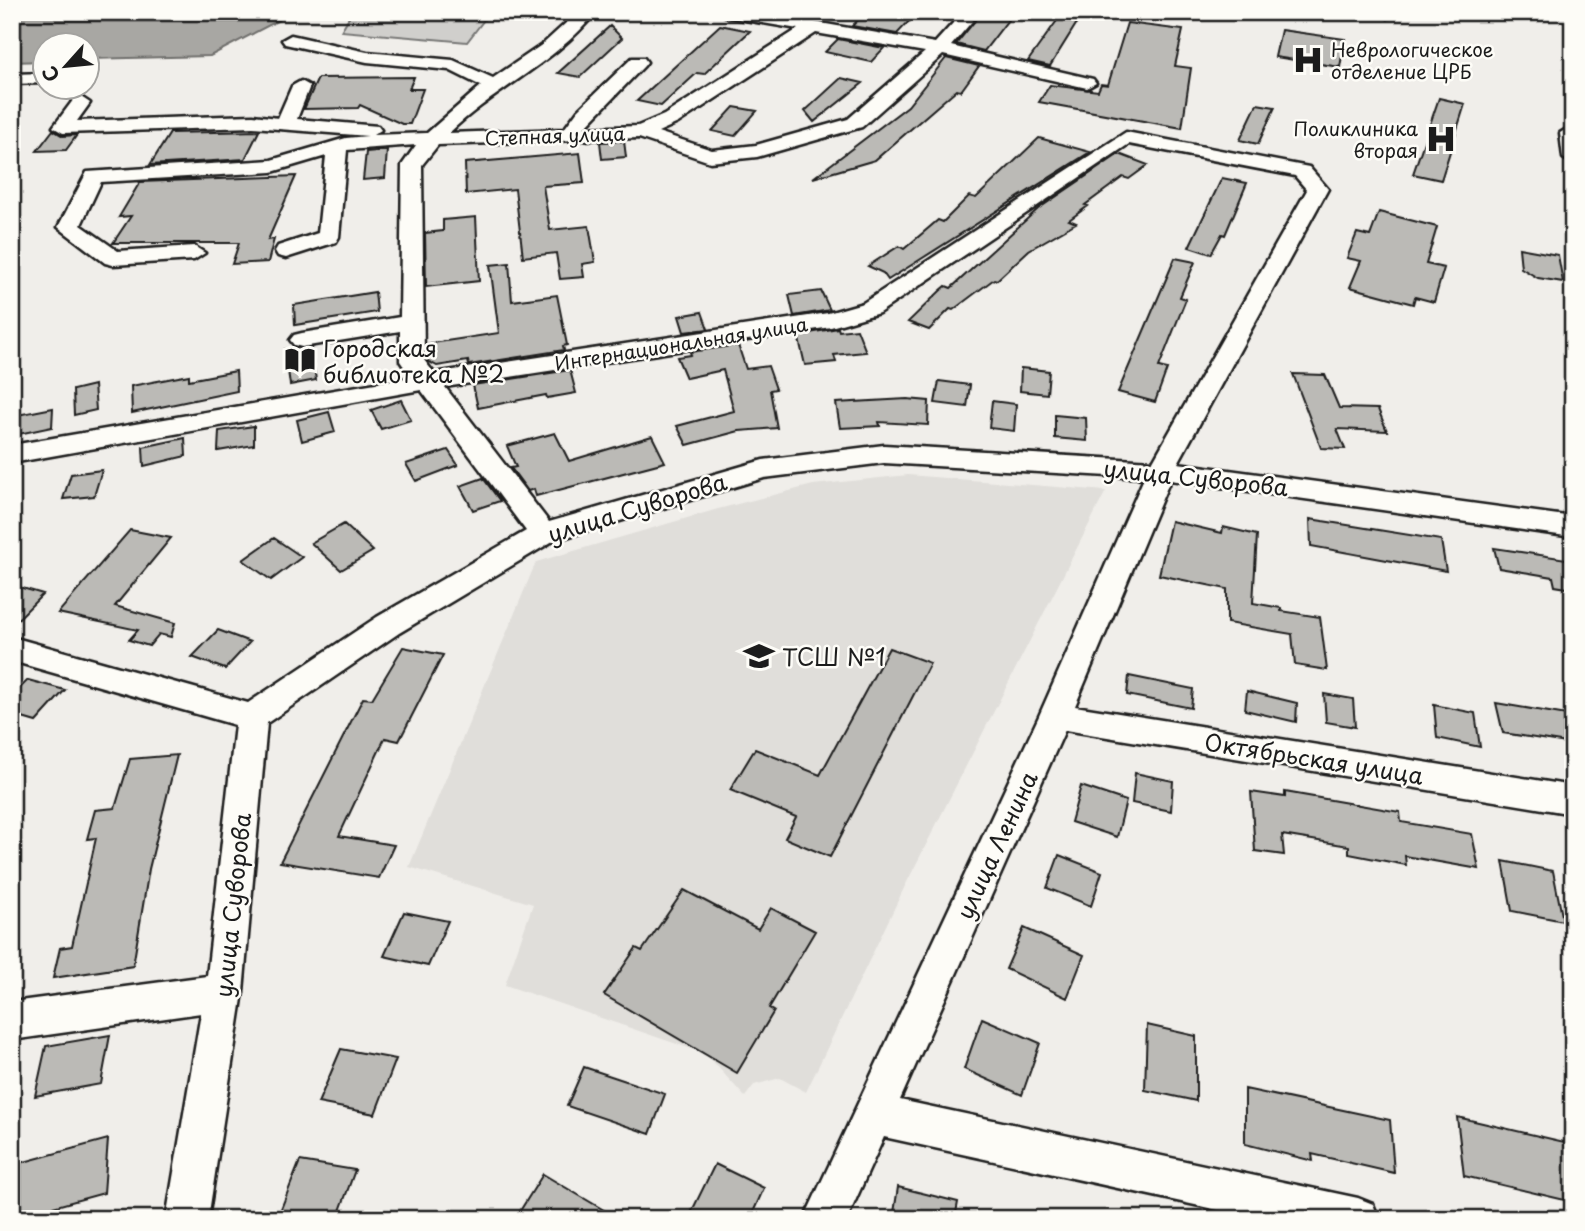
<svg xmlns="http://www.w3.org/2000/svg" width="1585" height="1231" font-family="'Playpen Sans',sans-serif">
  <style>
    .built { fill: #e0deda }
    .green { fill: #d0cfcc; stroke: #767674; stroke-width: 2 }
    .water { fill: #a8a7a3; stroke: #706f6d; stroke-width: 2 }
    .building { fill: #bbbab6; stroke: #1c1c1c; stroke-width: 2 }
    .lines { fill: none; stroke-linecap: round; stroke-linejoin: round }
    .minor-casing { stroke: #1c1c1c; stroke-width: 5 }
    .minor { fill: #fdfcf7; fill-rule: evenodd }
    .labels { text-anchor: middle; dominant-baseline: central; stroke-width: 5; stroke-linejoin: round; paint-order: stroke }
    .far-poi-label { font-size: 19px; fill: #1c1c1c; stroke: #fdfcf7; text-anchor: start }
    .far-street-label { font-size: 19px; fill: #1c1c1c; stroke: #fdfcf7 }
    .poi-label { font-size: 23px; fill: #1c1c1c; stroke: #fdfcf7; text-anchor: start }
    .street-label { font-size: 23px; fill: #1c1c1c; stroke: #fdfcf7 }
  </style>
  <rect width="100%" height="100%" fill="#f0eeea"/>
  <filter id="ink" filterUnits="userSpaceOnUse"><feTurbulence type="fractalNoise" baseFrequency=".0143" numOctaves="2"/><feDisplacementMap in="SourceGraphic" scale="14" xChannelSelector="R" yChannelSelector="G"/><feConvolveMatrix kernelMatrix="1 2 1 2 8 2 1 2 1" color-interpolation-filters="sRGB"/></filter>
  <g filter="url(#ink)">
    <path class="built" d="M908 475 1106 491 905 886 806 1092 780 1078 754 1085 745 1097 706 1054 505 985 533 904 409 867 536 562 718 509 813 485Z"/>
    <path class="green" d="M352 12H490L467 42 341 31Z"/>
    <path class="water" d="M12 12H286L281 19 210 56 88 59V46H46L45 61 12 62Z"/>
    <path class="building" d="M866 12H887L913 17 897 34 852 26Z
      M982 12H1014L984 51 956 44Z
      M1061 15 1080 18 1050 66 1028 61Z
      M1127 23 1183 30 1175 66 1191 68 1182 128 1039 102 1050 85 1098 91 1101 84 1108 85Z
      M720 25 750 31 704 74 697 73 661 106 637 101Z
      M610 26 622 38 580 77 558 73Z
      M1281 30 1345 39 1340 67 1275 57Z
      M838 39 884 48 871 62 825 52Z
      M946 58 979 66 961 91 956 90 875 160 813 178 908 106Z
      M414 77 409 89H423L410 124H402L360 105 358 108 304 109 318 78Z
      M841 78 863 83 814 122 805 111Z
      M1439 98 1465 104 1441 180 1413 174Z
      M1257 104 1275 107 1258 144 1240 140Z
      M734 107 757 111 735 136 712 131Z
      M53 130 63 136 77 135 66 150 37 151Z
      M259 131 245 159 150 165 170 133Z
      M1039 138 1090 152 888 280 883 273 868 266 899 246 904 249 938 220 943 222 969 196 976 198Z
      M624 141 626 157 602 159 600 142Z
      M387 150 385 178 363 180 366 152Z
      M580 153 584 183 543 186 550 230 589 226 595 262 582 264 584 277 560 279 556 253 523 257 515 189 466 194 465 163Z
      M1119 154 1148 165 1129 179 1123 177 1085 205 1088 206 1069 220 1076 223 1029 250 997 280 994 279 953 310 950 309 929 330 908 322 940 291 946 286 951 288 1038 209Z
      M296 176 268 240 274 239 268 262 232 264 239 243H113L131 216 119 217 140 182Z
      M1222 178 1247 183 1225 235 1222 234 1211 254 1189 247Z
      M1379 212 1437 227 1426 264 1444 268 1434 302 1415 297 1413 304 1350 287 1361 261 1347 258 1357 233 1370 236Z
      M476 217 479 281 426 287 425 233 443 231V220Z
      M1519 248 1558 255 1563 282 1538 278 1521 268Z
      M1175 258 1195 262 1180 297 1186 299 1159 367 1167 369 1155 402 1118 392Z
      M509 263 512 301 557 295 567 345 563 346 564 350 469 365 468 361 437 366 428 361 426 344 499 333 490 265Z
      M821 291 830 310 794 316 789 295Z
      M375 292 377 312 295 325 294 305Z
      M702 312 708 329 684 332 679 316Z
      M838 328 839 331 857 329 866 352 834 355 836 362 805 365 798 335Z
      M738 345 746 369 768 366 776 389 770 390 777 428 739 431 687 445 677 426 734 411 723 370 686 378 677 357 691 355 690 352Z
      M293 348H311L316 380 290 385 285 349Z
      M1021 368 1049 371 1047 394 1020 391Z
      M570 370 576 393 547 398 546 395 478 408 473 385Z
      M236 371 237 391 132 413 131 386 189 375V380Z
      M1293 374 1325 375 1339 408 1378 409 1387 431 1337 429 1345 449 1321 448Z
      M939 381 970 385 967 407 935 403Z
      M94 385 96 410 74 415 73 390Z
      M907 399 929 401 928 425 879 422 880 426 840 428 836 403Z
      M401 400 411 420 381 429 371 410Z
      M992 401 1016 404 1014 431 989 428Z
      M53 408 52 427 14 435 17 415Z
      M329 412 335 432 302 441 297 420Z
      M1055 415 1086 418 1087 441 1055 438Z
      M254 426V445L218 451 219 431Z
      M555 433 569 461 652 436 665 462 536 496 534 489 528 491 511 468 516 467 507 446Z
      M185 438 186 456 144 466 143 447Z
      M448 450 458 465 416 481 406 464Z
      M102 470 94 496 63 499 71 474Z
      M483 478 500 501 473 510 460 486Z
      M1310 519 1441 540 1446 571 1311 546Z
      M1171 521 1222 533 1223 527 1257 535 1253 603 1281 608V611L1320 617 1327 670 1295 665 1292 634 1227 623V589L1159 575Z
      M344 524 373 551 341 570 311 543Z
      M130 530 171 538 115 606 175 623 171 637 159 634 149 646 129 640 138 630 58 613Z
      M274 538 302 557 271 580 243 560Z
      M1494 548 1573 560V589L1555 586 1553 577 1499 568Z
      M12 585 43 594 12 625Z
      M218 630 250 642 225 669 192 657Z
      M403 647 443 655 399 741 385 738 339 836 394 845 379 878 280 862 363 698 372 699Z
      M889 648 930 663 830 857 785 838 796 817 730 790 755 749 820 775Z
      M1129 676 1193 689 1191 708 1127 695Z
      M28 680 65 690 36 722 12 715V696Z
      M1247 691 1297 703 1296 722 1245 710Z
      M1324 694 1353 699 1355 727 1326 722Z
      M1496 703 1573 716V744L1503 733Z
      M1434 705 1475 713 1480 747 1437 738Z
      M177 755 149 869 133 966 53 978 60 948 72 946 96 838 87 839 95 810 115 808 130 759Z
      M1135 773 1173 781 1171 811 1132 803Z
      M1081 786 1126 801 1117 837 1071 822Z
      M1251 792 1285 797V792L1400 812 1401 822 1472 834 1479 869 1405 856 1406 865 1349 854V846L1282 835 1284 855 1255 851Z
      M1059 855 1102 872 1091 906 1047 888Z
      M1503 861 1553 871 1563 921 1512 911Z
      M684 890 758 929 771 908 815 931 769 1008 774 1011 737 1073 604 995 636 948 642 951Z
      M404 912 448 921 428 966 384 956Z
      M1024 928 1084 955 1067 998 1006 969Z
      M982 1018 1040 1043 1022 1095 964 1069Z
      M1147 1025 1196 1036V1101L1145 1090Z
      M110 1035 101 1084 35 1096 46 1046Z
      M341 1049 396 1059 375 1114 318 1103Z
      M584 1067 665 1094 650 1134 567 1106Z
      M1245 1089 1390 1120 1394 1173 1312 1154 1313 1161 1245 1144Z
      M1457 1117 1573 1144V1202L1464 1176Z
      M108 1139 104 1193 13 1218 20 1163Z
      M300 1161 355 1170 337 1219H277Z
      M715 1164 764 1188 750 1219H688Z
      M543 1174 553 1180 619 1219H515Z
      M898 1187 958 1202 955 1219H893Z"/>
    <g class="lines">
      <g class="minor-casing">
        <path id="minor" d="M578 12H596C557 62 494 89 449 133L564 129 578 110 632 58H644L647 62 644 66 584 128 638 126 664 115 798 29 727 17 719 12H757L935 43 963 12H980L951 46 1093 79 1096 83 1087 88 943 55 862 127 757 157 710 162 639 138 438 145 422 165 424 360 434 373 828 313 863 303 1126 132 1309 167 1328 189 1178 463 1573 517V537L1170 480 1075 706 1573 786V814L1065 730 900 1100 1358 1198 1373 1204 1379 1219H1259L884 1137 847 1219H804L1039 716 1144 478 884 463 764 478 553 541 399 633 267 723 243 992 208 1219H166L201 1013 12 1040V1002L207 976 235 725 12 661V637L248 703 377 617 526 531 421 390 12 463V445L411 377 400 361V331L302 347 294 345 290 340 294 335 302 333 400 317 402 165 416 145 347 150 339 237 336 242 286 258 278 256 275 251 278 246 318 233 326 156 272 172 101 182 81 225 118 251 194 246 205 253 194 260 113 265 105 263 58 227 87 172 271 160 346 138 368 136 253 127 63 133 53 127 74 99 81 97 90 103 77 121 253 115 278 118 292 86 301 81 310 86 297 119 378 126 381 130 373 135 427 133 481 86 449 70 367 62 285 44 282 40 291 35 367 52 453 60 493 78 543 44ZM816 33 925 52 848 119 756 145 712 150 658 132 678 123ZM1129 144 1295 176 1307 190 1153 461 884 445 763 460 549 522 445 387 831 327 879 313Z
          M1380 12H1396V13L1388 18Z
          M46 73V83L12 84V74Z
          M1570 127 1573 128V164L1563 158 1560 133Z"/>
      </g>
      <use href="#minor" class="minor"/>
    </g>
  </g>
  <defs>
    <g id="hospital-bare" transform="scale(2.415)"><path d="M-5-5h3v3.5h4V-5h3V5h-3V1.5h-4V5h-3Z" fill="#1c1c1c" stroke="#fdfcf7" stroke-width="2.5" paint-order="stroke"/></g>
    <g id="library-bare" transform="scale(2.415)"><path d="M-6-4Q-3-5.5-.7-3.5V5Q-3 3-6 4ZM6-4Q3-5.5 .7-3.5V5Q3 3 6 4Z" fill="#1c1c1c" stroke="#fdfcf7" stroke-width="2.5" paint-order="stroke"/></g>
    <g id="school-bare" transform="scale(2.415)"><path d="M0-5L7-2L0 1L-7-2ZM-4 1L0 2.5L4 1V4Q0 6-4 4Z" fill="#1c1c1c" stroke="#fdfcf7" stroke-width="2.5" paint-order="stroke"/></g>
  </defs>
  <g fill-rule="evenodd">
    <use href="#hospital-bare" x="1308" y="60"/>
    <use href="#hospital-bare" x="1441" y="139"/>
    <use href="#library-bare" x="300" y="360"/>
    <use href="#school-bare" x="759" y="656"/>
  </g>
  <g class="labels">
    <g class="far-poi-label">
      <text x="1331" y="49">Неврологическое<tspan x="1331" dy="22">отделение ЦРБ</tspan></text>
      <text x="1418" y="128" text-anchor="end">Поликлиника<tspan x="1418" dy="22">вторая</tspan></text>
    </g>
    <g class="far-street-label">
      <text transform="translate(555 135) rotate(-2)">Степная улица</text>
      <text transform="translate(681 343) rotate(-9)">Интернациональная улица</text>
    </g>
    <g class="poi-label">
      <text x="323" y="347">Городская<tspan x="323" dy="26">библиотека №2</tspan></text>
      <text x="782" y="656">ТСШ №1</text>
    </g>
    <g class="street-label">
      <text transform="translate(1196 477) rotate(6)">улица Суворова</text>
      <text transform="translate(637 507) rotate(-17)">улица Суворова</text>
      <text transform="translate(1314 758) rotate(9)">Октябрьская улица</text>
      <text transform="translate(996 845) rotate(-65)">улица Ленина</text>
      <text transform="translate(232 905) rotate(-84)">улица Суворова</text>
    </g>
  </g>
  <rect width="1585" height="1231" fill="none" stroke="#fdfcf7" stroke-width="42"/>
  <rect x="21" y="21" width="1543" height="1189" fill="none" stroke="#1c1c1c" stroke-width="2.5" filter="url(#ink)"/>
  <g transform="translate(66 66) rotate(243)"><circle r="33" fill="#fdfcf7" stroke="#a3a29f" stroke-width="2"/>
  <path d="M0-5L12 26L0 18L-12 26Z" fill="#1c1c1c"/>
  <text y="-10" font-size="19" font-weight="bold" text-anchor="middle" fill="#1c1c1c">С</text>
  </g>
</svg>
